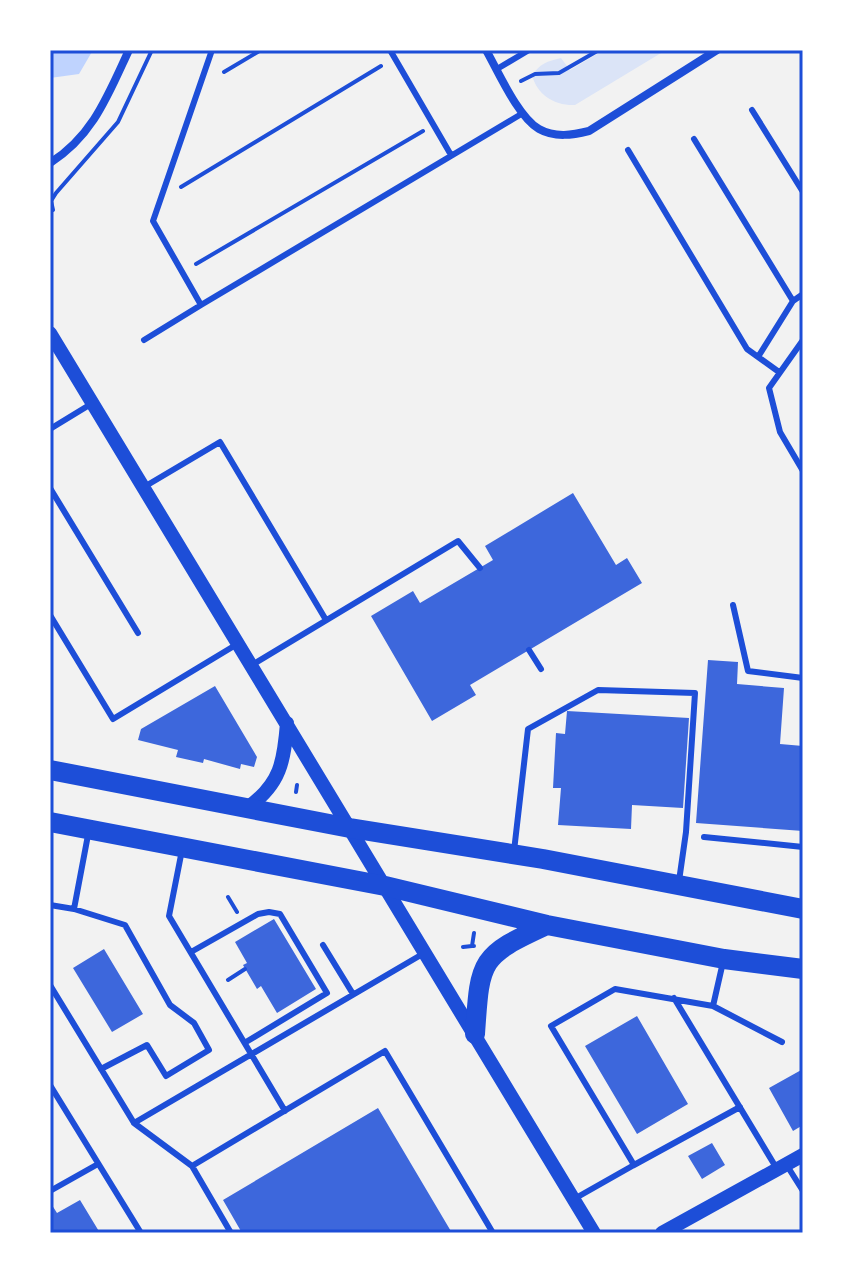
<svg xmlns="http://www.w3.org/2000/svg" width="853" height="1283" font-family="Spectral,serif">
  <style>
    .green { fill: #dbe4f7 }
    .water { fill: #bfd3fe }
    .building { fill: #3d67dc }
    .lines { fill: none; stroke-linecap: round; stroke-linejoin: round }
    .path { stroke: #1d4ed8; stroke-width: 4 }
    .service { stroke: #1d4ed8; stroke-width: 6 }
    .minor { stroke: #1d4ed8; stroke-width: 8 }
    .tertiary { stroke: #1d4ed8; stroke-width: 14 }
    .primary { stroke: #1d4ed8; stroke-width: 20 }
    .neatline { fill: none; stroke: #1d4ed8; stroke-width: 3 }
  </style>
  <rect width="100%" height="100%" fill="#f2f2f2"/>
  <path class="green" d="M604 50H666L575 105C555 106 537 95 532 75 540 64 547 61 561 58L570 70Z"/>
  <path class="water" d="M50 50H93L79 74 50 78Z"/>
  <path class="building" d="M573 493 616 565 627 558 642 583 470 685 476 695 432 721 371 616 413 591 420 603 493 560 485 546Z
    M708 660 738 662 737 684 784 688 780 744 803 746V831L696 823Z
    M215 686 257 757 254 767 241 764 240 769 204 759 203 763 176 757 178 750 138 740 141 729Z
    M567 711 689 718 683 808 632 805 631 829 558 825 561 788H553L556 733 565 734Z
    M274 919 316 989 277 1013 261 986 257 989 243 965 247 963 235 942Z
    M104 949 143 1014 112 1032 73 968Z
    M637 1016 688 1104 637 1134 585 1046Z
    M803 1069V1125L793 1131 769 1088Z
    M378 1108 452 1233H242L223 1200Z
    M712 1143 725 1165 702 1179 688 1156Z
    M80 1200 100 1233H50V1202L57 1213Z"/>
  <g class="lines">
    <path class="path" d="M224 72 261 50
      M521 81 535 74 559 73 599 50
      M181 187 381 66
      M53 210 51 201 56 193 118 122 152 50
      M196 264 423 131
      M296 792 297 785
      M228 897 237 912
      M474 933 472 946H474
      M463 947 472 946
      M228 980 245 969"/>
    <path class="service" d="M212 50 153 221 201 305 523 113
      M390 50 451 155
      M497 69 529 50
      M752 110 803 192
      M694 139 793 301
      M628 150 747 349 779 372
      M144 340 201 305
      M803 340 769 388 780 432 803 471
      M758 357 793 301 803 294
      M50 429 91 404
      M144 487 220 442 326 620
      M50 488 138 633
      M733 605 748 671 803 678
      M50 615 113 719 239 643
      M529 650 541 669
      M252 665 458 541 480 568
      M704 837 803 847
      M182 850 169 916 285 1111
      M514 851 528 729 598 690 695 693 686 832 679 881
      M50 905 74 909 88 835
      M74 909 125 925 170 1005 194 1023 209 1050 166 1076 147 1045 101 1069
      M323 945 353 994
      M191 952 258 914 269 912 280 914 327 993 246 1042
      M723 962 713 1006 615 989 551 1026 634 1165 740 1107
      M50 985 134 1123 426 952
      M674 998 777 1169
      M713 1006 782 1042
      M50 1085 141 1233
      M134 1123 192 1166
      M786 1164 803 1191
      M50 1191 98 1164
      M574 1199 634 1165
      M231 1233 192 1166 385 1051 493 1233"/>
    <path class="minor" d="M486 50C498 71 518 117 539 129 555 138 573 135 589 131L717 50
      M50 163C93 136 108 95 129 50"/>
    <path class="tertiary" d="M50 333 594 1233
      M247 808C281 784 284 761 287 723
      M662 1233 803 1155"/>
    <path class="primary" d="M50 770 350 828 543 859 803 909
      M50 822 385 886 547 925 724 959 803 969
      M475 1034C480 960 479 956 547 925"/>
  </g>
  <rect width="853" height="1283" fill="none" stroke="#ffffff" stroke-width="104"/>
  <rect x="52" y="52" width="749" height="1179" class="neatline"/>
</svg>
